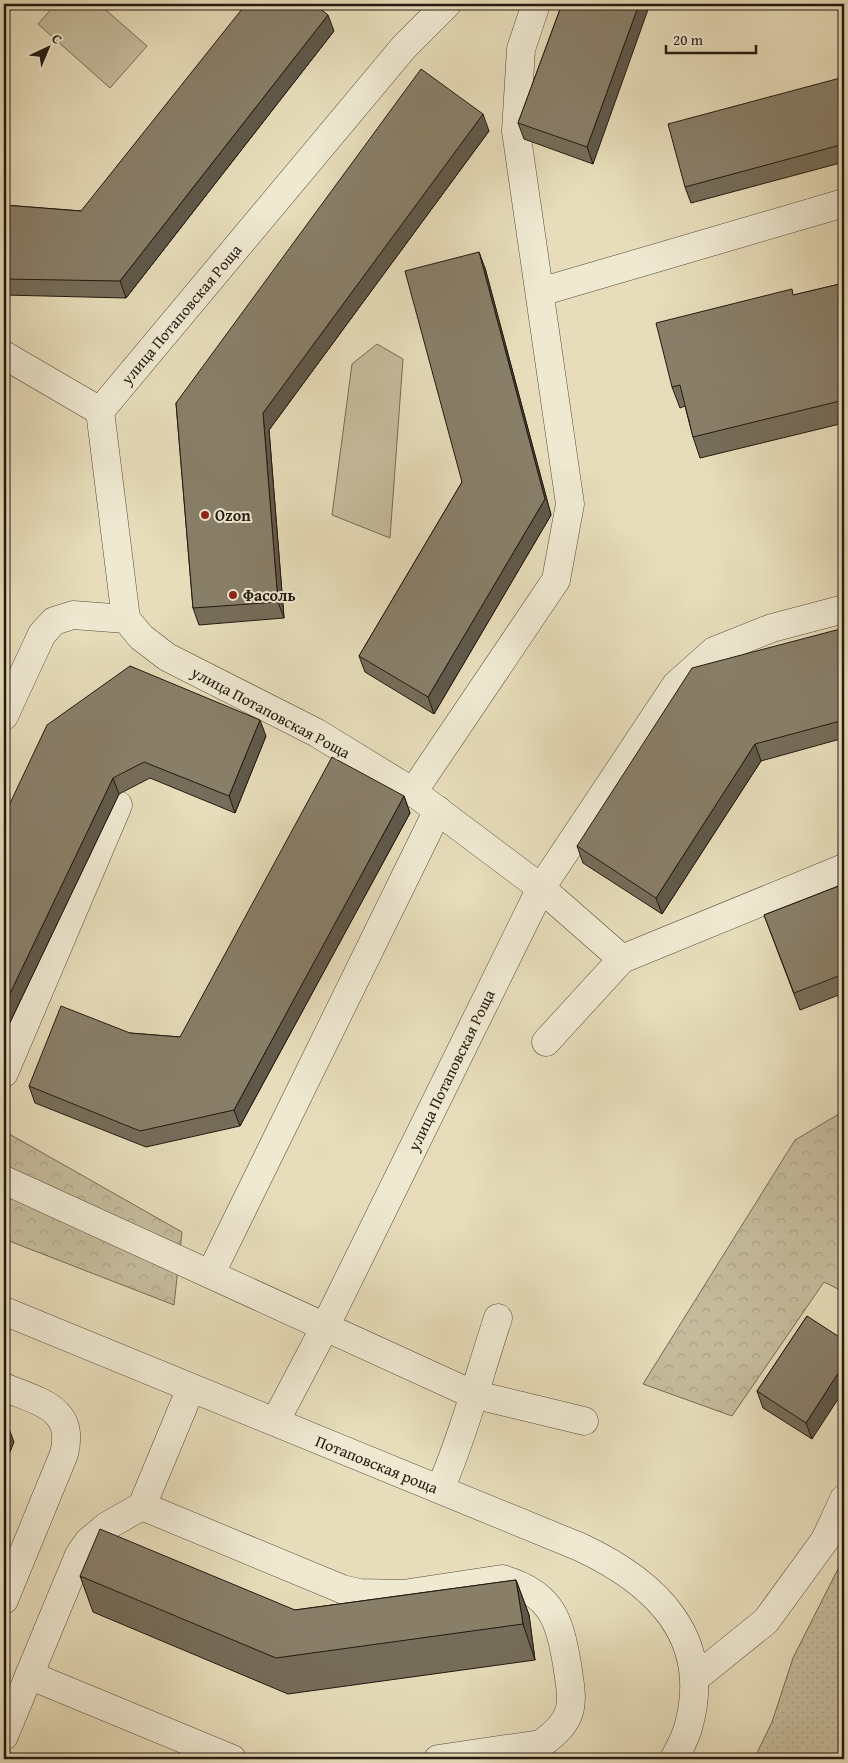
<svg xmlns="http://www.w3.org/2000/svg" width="848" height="1763" font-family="'Gentium Book Plus',serif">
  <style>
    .forest { fill: url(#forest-crowns); stroke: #756a57 }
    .park { fill: #c6bc9d; stroke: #756a57 }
    .garden { fill: url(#garden-dots); stroke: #756a57 }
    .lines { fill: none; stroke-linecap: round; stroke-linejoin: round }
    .minor-casing { stroke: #554a3b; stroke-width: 29 }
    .minor { stroke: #efe9d2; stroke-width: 28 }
    .wall { fill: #766d5a; stroke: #241911 }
    .shaded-wall { fill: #60594a; stroke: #241911 }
    .building { fill: #897f69; stroke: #241911 }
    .poi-dot { fill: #8f2418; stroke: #efe9d2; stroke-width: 2 }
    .labels { text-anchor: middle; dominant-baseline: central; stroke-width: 4; stroke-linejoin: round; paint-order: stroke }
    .street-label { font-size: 16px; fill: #241911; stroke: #efe9d2 }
    .poi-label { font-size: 16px; font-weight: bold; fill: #241911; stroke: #efe9d2; text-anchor: start }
  </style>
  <defs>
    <pattern id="forest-crowns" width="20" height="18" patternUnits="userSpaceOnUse" patternTransform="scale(1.25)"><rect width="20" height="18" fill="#c6bc9d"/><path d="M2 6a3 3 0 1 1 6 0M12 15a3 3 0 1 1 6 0" fill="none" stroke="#aaa186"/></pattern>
    <pattern id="garden-dots" width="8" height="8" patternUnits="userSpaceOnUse" patternTransform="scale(1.25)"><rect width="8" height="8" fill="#c6bc9d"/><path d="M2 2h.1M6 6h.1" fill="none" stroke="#aaa186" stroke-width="1.8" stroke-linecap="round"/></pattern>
  </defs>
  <rect width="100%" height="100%" fill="#e7ddba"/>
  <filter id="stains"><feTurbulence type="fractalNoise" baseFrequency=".004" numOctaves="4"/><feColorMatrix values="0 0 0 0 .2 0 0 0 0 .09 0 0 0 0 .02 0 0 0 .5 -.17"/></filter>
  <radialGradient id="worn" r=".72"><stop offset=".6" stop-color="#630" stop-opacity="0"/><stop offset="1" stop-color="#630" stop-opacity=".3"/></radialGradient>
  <path class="forest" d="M844 1111V1292L824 1282 732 1416 643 1384 795 1140Z
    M4 1131 182 1232 174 1305 4 1239Z"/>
  <path class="park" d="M56 4H99L147 46 110 88 38 24Z
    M377 344 403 359 390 538 332 515 352 364Z"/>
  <path class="garden" d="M844 1557V1759H754L772 1722 793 1658Z"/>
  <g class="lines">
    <g class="minor-casing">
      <path id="minor" d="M540 292 844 203
        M4 355 100 411
        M4 716 42 634 54 621 73 615 126 619
        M413 792 556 580 570 504 516 131 521 49 536 4
        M622 959 541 888 676 685 714 651 772 628 844 609
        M546 1042 622 959 844 868
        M4 1073 118 805
        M4 1180 472 1394 584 1421
        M211 1273 438 810
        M4 1311 580 1547C655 1582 714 1637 688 1728 685 1739 679 1749 674 1759
        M4 1387C38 1402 76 1407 64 1454L4 1600
        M275 1422 325 1327 541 888 413 792 317 733 167 657 141 637 126 619 100 411 404 47 447 4
        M440 1489C464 1434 479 1375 498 1318
        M142 1506 342 1589 359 1593 403 1594 502 1579C551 1593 559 1618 567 1664 573 1704 577 1718 541 1744L438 1759
        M29 1675 232 1759
        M694 1679 766 1621 825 1540 844 1499
        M4 1736 79 1555 88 1542 107 1526 142 1506 191 1388"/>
    </g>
    <use href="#minor" class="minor"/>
  </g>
  <path class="wall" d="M562 4 593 164 524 139 518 123Z
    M334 31 126 298 4 295V205L81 211Z
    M844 77V162L691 203 685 187Z
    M489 131 269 430 284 618 199 625 193 608 176 403Z
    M485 268 551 515 434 714 365 672 359 656 462 482Z
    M844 283V423L700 458 693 437 685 406 680 408 672 387 794 295Z
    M844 628V738L761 761 662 914 583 863 577 846Z
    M130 666 266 736 235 813 150 778 119 794 4 1035V816Z
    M404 796 410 813 240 1126 146 1147 35 1103 29 1086 130 1033 180 1037Z
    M844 884V993L800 1010 764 915Z
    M807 1316 812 1439 763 1408 757 1391Z
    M80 1576 295 1610 516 1580 529 1615 535 1660 288 1694 93 1612Z"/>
  <path class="shaded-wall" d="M639 4H650L593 164 587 147Z
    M328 15 334 31 126 298 120 281Z
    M483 114 489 131 269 430 284 618 278 602 263 413Z
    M479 252 485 268 551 515 434 714 428 697 545 499Z
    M260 720 266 736 235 813 229 796Z
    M755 744 761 761 662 914 656 898Z
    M113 778 119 794 4 1035V1006Z
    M404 796 410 813 240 1126 234 1110Z
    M844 1364V1390L812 1439 806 1423Z
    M8 1426 14 1442 4 1467V1436Z
    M516 1580 529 1615 535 1660 523 1624Z"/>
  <path class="building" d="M246 4H314L328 15 120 281 4 279V205L81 211Z
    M562 4H639L587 147 518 123Z
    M421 69 483 114 263 413 278 602 193 608 176 403Z
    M844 77V144L685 187 668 124Z
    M479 252 545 499 428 697 359 656 462 482 405 271Z
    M844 283V400L693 437 680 385 672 387 656 323 792 289 793 295Z
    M844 628V720L755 744 656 898 577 846 692 668Z
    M130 666 260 720 229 796 144 762 113 778 4 1006V816L47 725Z
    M332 757 404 796 234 1110 140 1131 29 1086 61 1006 130 1033 180 1037Z
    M844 884V974L794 993 764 915Z
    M807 1316 844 1340V1364L806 1423 757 1391Z
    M4 1424 8 1426 4 1436Z
    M100 1529 295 1610 516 1580 523 1624 276 1658 80 1576Z"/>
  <g class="poi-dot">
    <circle cx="205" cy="515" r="5"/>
    <circle cx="233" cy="595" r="5"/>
  </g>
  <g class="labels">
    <g class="street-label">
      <text transform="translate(181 314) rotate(-50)">улица Потаповская Роща</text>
      <text transform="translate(271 712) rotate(28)">улица Потаповская Роща</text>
      <text transform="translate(451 1070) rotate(-64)">улица Потаповская Роща</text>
      <text transform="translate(377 1464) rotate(22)">Потаповская роща</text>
    </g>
    <g class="poi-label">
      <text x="215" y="515">Ozon</text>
      <text x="243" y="595">Фасоль</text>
    </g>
  </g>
  <rect width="848" height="1763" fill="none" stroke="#e7ddba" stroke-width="20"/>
  <rect x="5" y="5" width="838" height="1753" fill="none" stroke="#241911" stroke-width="2.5"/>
  <rect x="10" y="10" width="828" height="1743" fill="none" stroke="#241911"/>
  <g transform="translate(48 48) rotate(44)" stroke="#efe9d2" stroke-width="4" paint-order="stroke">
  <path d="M0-4L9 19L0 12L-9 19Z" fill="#241911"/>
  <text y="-8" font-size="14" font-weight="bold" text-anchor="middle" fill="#241911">С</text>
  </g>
  <path d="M666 45v8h90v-8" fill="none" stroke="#241911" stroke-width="2.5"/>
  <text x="673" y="45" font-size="15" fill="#241911" stroke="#efe9d2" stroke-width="4" paint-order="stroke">20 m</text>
  <rect width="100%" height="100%" filter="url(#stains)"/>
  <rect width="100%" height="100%" fill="url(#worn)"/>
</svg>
